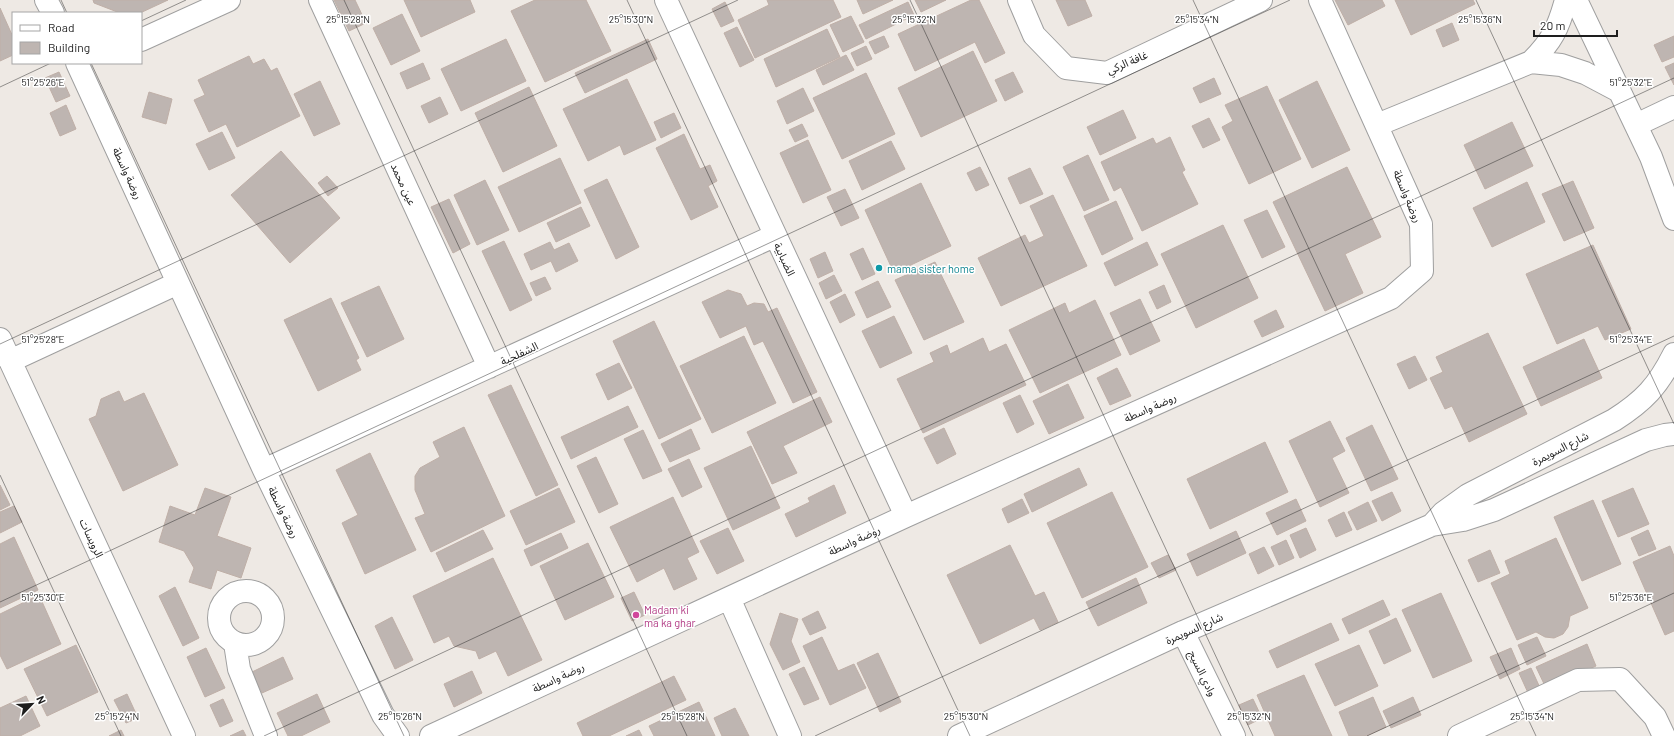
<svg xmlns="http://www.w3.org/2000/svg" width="1674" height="736" font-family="Barlow,'Noto Sans Arabic',sans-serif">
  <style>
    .building { fill: #beb5b1; stroke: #bfafa7 }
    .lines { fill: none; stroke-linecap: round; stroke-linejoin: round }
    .minor-casing { stroke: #9f9f9f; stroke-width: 24 }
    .minor { stroke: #fff; stroke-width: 22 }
    .ticks { fill: none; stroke: #1e1e1e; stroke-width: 1; stroke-opacity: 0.45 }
    .culture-dot { fill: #0f9aa8; stroke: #fff; stroke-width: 1.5 }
    .hotel-dot { fill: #d1479c; stroke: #fff; stroke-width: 1.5 }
    .labels { text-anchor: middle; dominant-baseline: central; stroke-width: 3; stroke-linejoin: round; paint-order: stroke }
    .street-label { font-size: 11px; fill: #1e1e1e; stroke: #fff }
    .culture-label { font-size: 11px; fill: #0d838f; stroke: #fff; text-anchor: start }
    .hotel-label { font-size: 11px; fill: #b23c85; stroke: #fff; text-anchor: start }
    .ticks-label { font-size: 10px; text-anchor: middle; fill: #1e1e1e; stroke: #fff; stroke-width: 3; stroke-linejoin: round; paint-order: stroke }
  </style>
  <rect width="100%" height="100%" fill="#eee9e4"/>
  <path class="building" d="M93 0H168L140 13H120L94 3Z
    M334 0H355L366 23 349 31Z
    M404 0H470L475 12 421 37Z
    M535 0H586L611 51 545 82 511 11Z
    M767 0H833L841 17 755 58 738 20 769 5Z
    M857 0H893L863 14Z
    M915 0H946L921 12Z
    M971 0H979L1005 53 985 63 975 42 915 71 898 34Z
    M1056 0H1085L1092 16 1068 26Z
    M1335 0H1382L1385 6 1348 25Z
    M1395 0H1473L1475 4 1411 35Z
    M725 2 734 21 721 27 712 9Z
    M908 2 914 15 866 39 859 25Z
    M0 8 13 37V55L0 61Z
    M402 14 420 51 391 65 373 28Z
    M851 16 864 42 843 52 830 25Z
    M1452 23 1459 40 1443 47 1436 30Z
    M737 27 754 60 740 67 724 33Z
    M827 29 840 57 776 87 764 59Z
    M884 36 889 47 875 54 869 42Z
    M1674 36V57L1662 62 1654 45Z
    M506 39 526 81 461 111 441 69Z
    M648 39 657 59 585 93 575 73Z
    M866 46 872 59 857 66 851 53Z
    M973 51 997 101 921 137 898 88Z
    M846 55 854 70 823 85 816 70Z
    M249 56 253 64 264 59 271 71 277 68 300 116 237 147 226 124 209 132 194 100 205 95 198 80Z
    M423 63 430 79 407 89 400 73Z
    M1674 63V85L1665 67Z
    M59 72 70 96 56 102 45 78Z
    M1013 72 1023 92 1005 101 995 80Z
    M866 73 895 134 842 159 813 98Z
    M1214 78 1221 94 1200 103 1193 88Z
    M627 79 656 140 624 155 620 145 588 161 563 109Z
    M320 81 340 124 314 136 294 94Z
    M1317 81 1350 150 1312 168 1279 100Z
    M1267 86 1301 159 1249 184 1222 127 1233 121 1225 105Z
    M529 87 557 146 503 172 475 113Z
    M803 88 814 111 787 124 777 101Z
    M149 92 172 99 166 124 142 117Z
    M440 97 448 114 429 123 421 106Z
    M66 105 76 129 60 136 50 113Z
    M1123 110 1136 138 1100 155 1087 127Z
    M674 113 681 128 661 138 654 122Z
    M1209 118 1220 140 1203 148 1192 126Z
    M1512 122 1533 166 1485 189 1464 145Z
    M802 124 808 136 795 142 789 130Z
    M222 132 235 158 209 170 196 144Z
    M684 134 700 169 710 165 717 181 708 186 718 207 691 220 656 148Z
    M1170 137 1185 170 1182 172 1198 204 1142 231 1121 187 1114 191 1101 162 1153 138 1156 144Z
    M808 140 831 190 803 203 780 153Z
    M891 141 905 169 862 190 849 161Z
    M281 151 340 218 290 263 231 195Z
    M1088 155 1109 200 1084 211 1063 167Z
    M560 158 581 203 519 232 498 187Z
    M980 167 989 185 976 191 967 173Z
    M1347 167 1381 237 1345 254 1363 293 1325 311 1273 202Z
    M1030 168 1043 194 1020 204 1008 178Z
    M327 176 338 188 328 196 318 183Z
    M607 179 639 247 616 259 584 190Z
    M485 180 509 230 477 245 454 195Z
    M1573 181 1594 228 1564 241 1542 194Z
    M1527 182 1545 222 1492 247 1473 208Z
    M921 183 951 246 894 273 865 210Z
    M845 189 859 218 841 226 827 197Z
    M1053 195 1087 266 1001 306 978 258 1025 235 1029 243 1044 236 1030 206Z
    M449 199 470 244 453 253 431 207Z
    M1116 201 1133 239 1102 255 1084 216Z
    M581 207 590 226 556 242 547 223Z
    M1267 210 1285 247 1262 258 1244 220Z
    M1223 225 1258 298 1196 328 1161 254Z
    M504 241 532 300 510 311 482 251Z
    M550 242 554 250 569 243 578 261 556 272 551 261 531 270 524 254Z
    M1147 242 1158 265 1115 286 1104 263Z
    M1593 245 1631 329 1605 340 1598 326 1557 344 1526 274Z
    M863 248 875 274 862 280 850 254Z
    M825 252 833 271 818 278 810 259Z
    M935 262 964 322 924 340 895 280Z
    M834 275 842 291 826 299 819 283Z
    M545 277 551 289 536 296 530 283Z
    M878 281 891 307 867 318 855 292Z
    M1164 285 1171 302 1157 309 1149 292Z
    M379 286 404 339 367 357 341 303Z
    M728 290 741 294 747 306 754 303 764 304 768 312 777 308 817 392 793 403 763 341 754 345 746 326 720 338 702 302Z
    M845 294 855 315 840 323 830 302Z
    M331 298 359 358 356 360 361 370 318 391 284 320Z
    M1140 299 1160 341 1130 355 1110 313Z
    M1095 300 1121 355 1040 393 1009 330 1065 303 1069 313Z
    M1276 310 1284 327 1262 337 1254 321Z
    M894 316 912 353 880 368 862 331Z
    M654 321 701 419 659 439 613 341Z
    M1488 333 1527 414 1469 442 1452 406 1445 409 1430 378 1443 372 1436 357Z
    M744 336 776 403 712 433 680 366Z
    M983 338 989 352 1006 344 1026 385 923 433 897 379 934 362 930 353 947 345 950 354Z
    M1584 339 1602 378 1541 406 1523 367Z
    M1415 356 1427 380 1409 389 1397 364Z
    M619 363 632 388 608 400 596 374Z
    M1117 368 1131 396 1110 405 1097 378Z
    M1068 384 1084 418 1049 434 1033 401Z
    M511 385 558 485 536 496 488 395Z
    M119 391 124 402 144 393 178 465 123 491 89 419 96 416 101 399Z
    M1020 395 1034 424 1017 433 1003 403Z
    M820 397 832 422 783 446 797 473 772 484 747 432Z
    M628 406 638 427 571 459 561 437Z
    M1330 421 1345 451 1332 458 1349 493 1320 507 1289 441Z
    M1372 425 1398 479 1371 491 1346 438Z
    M464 427 505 516 431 552 415 518 425 514 415 490V476L420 468 440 457 433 442Z
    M944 428 956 454 937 464 924 438Z
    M691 429 700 449 670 462 661 444Z
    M643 430 662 471 643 479 624 439Z
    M1265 442 1288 492 1210 529 1187 479Z
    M751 446 780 508 733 530 704 468Z
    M370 453 416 550 365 574 342 523 358 515 336 470Z
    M596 457 618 504 599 513 577 466Z
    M689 459 702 487 682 497 668 469Z
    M1079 468 1087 485 1032 512 1024 494Z
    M0 485 10 505 0 510Z
    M834 485 846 513 796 537 785 514 810 502 808 498Z
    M205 488 231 497 217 536 251 548 241 578 217 570 211 589 189 582 194 568 184 551 159 542 170 506 195 515Z
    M559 488 575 522 526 545 510 511Z
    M1633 488 1649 524 1618 537 1602 501Z
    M1112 492 1148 567 1082 598 1047 523Z
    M1392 492 1401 511 1382 521 1372 501Z
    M673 497 699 552 687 558 697 579 674 590 664 568 637 582 610 527Z
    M1022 499 1029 513 1008 523 1002 509Z
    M1296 499 1306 521 1277 535 1266 513Z
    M1593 500 1621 564 1582 581 1554 517Z
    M1368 502 1377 521 1357 530 1348 512Z
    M14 506 22 522 0 533V512Z
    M1344 512 1352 530 1336 537 1328 520Z
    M728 528 744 561 717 574 700 541Z
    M1306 528 1316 550 1300 558 1290 535Z
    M483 530 493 549 445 572 436 553Z
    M1648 530 1656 549 1639 556 1631 538Z
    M1236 531 1246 553 1197 576 1187 554Z
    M561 533 568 548 531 566 524 550Z
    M14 537 38 590 0 608V544Z
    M1556 538 1588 608 1570 616 1568 627 1563 634 1554 638 1545 637 1536 632 1517 640 1491 583 1510 574 1505 561Z
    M1286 540 1294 558 1279 565 1271 547Z
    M588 543 614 597 565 620 540 566Z
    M1010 545 1035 596 1044 592 1058 622 1040 630 1034 618 980 644 947 575Z
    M1670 546 1674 556V631L1665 635 1633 562Z
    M1264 547 1274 566 1258 574 1249 554Z
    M1490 550 1500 573 1478 582 1468 560Z
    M1168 555 1176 570 1159 578 1151 563Z
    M493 558 542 660 508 676 496 651 479 659 476 651 454 646 449 636 434 643 413 596Z
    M1136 578 1147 603 1098 626 1086 602Z
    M175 587 199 638 183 646 159 596Z
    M634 592 645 615 632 621 621 598Z
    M1441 593 1472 661 1433 678 1402 610Z
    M39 595 61 644 7 669 0 655V614Z
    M1383 600 1390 615 1349 634 1342 619Z
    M818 611 826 628 810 635 802 619Z
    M780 613 798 619 791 641 800 662 783 670 770 644Z
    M392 617 413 660 395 669 375 626Z
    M1396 618 1411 651 1384 664 1369 631Z
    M1331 623 1339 640 1277 668 1269 651Z
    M822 637 838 671 854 664 866 688 830 705 803 646Z
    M1537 637 1546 656 1527 665 1518 645Z
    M1587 644 1596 666 1546 688 1536 667Z
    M76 645 98 692 47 716 24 669Z
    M1359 645 1378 686 1335 706 1315 664Z
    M206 648 225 688 205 697 187 657Z
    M1511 648 1520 669 1500 679 1490 657Z
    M878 653 901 702 880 712 857 663Z
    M283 657 293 679 262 693 252 672Z
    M804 667 819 699 804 705 789 674Z
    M1531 668 1541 690 1529 695 1519 673Z
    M472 671 482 693 454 707 444 684Z
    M1304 675 1332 736H1275L1257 695Z
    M674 676 686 700 609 736H583L577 723Z
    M127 694 138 718 126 723 114 700Z
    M317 694 330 722 301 736H288L277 713Z
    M26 696 40 726 20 736H0V708Z
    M1373 697 1386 727 1366 736H1349L1339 712Z
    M1413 697 1421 715 1391 728 1383 711Z
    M223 699 233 721 220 727 210 705Z
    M1253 699 1262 718 1248 725 1239 705Z
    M699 702 715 736H654L649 726Z
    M735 708 749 736H722L714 718Z
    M121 730 124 736H109Z
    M243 730 246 736H230Z
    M639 730 642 736H626Z"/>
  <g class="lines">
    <g class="minor-casing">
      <path id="minor" d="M46 0 53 13
        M320 0 489 367
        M666 0 906 516
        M1019 0 1034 35 1066 68 1107 73 1261 0
        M1576 0 1651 157 1674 219
        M141 40 229 0
        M1531 62 1561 65 1585 73 1619 91
        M77 63 264 470 383 715 398 736
        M1377 125 1531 62C1552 41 1558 29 1566 0
        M1636 125 1674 107
        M0 339 184 736
        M10 361 178 283
        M264 470 774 236
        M1432 525 1443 513 1468 495 1614 420C1644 401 1658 386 1674 354
        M219 618a27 27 0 1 1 54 0a27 27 0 1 1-54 0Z
        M729 598 790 736
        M1183 632 1234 736
        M235 643 239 669 266 736
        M431 736 906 516 1391 298 1422 271 1421 224 1320 0
        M959 736 1183 632 1432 525 1463 520 1494 510 1646 440 1665 435 1674 434
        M1459 736 1578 680 1620 679 1655 717 1664 736"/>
    </g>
    <use href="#minor" class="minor"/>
  </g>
  <path class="ticks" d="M61 0 67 13M344 0 687 736M627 0 970 736M910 0 1253 736M1193 0 1536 736M1476 0 1674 424M141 21 186 0M91 63 404 736M0 87 51 63M0 344 738 0M0 475 121 736M0 602 1290 0M264 736 1674 78M815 736 1674 336M1367 736 1674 593"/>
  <circle class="culture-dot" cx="879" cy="268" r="4"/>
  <circle class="hotel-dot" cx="636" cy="615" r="4"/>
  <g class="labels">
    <g class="street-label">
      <text transform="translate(1127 62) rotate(-23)">غافة الركي</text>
      <text transform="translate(128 173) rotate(65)">روضة واسطة</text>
      <text transform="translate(404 184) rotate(65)">عين محمد</text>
      <text transform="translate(1408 196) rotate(67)">روضة واسطة</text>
      <text transform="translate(785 259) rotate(65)">الضبابية</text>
      <text transform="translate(519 353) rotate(-25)">الشفلحية</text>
      <text transform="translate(1150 407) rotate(-24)">روضة واسطة</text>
      <text transform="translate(1560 448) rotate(-27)">شارع السويمرة</text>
      <text transform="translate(284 512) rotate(64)">روضة واسطة</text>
      <text transform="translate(92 538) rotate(65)">الرويسات</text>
      <text transform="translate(854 540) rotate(-25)">روضة واسطة</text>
      <text transform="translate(1194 628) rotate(-24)">شارع السويمرة</text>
      <text transform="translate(1203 673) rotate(64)">وادي السيج</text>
      <text transform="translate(558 677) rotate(-25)">روضة واسطة</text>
    </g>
    <g class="culture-label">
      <text x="887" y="268">mama sister home</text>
    </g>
    <g class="hotel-label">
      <text x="644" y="609">Madam ki<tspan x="644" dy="13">ma ka ghar</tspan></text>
    </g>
  </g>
  <g class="ticks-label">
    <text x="348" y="23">25°15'28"N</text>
    <text x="631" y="23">25°15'30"N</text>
    <text x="914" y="23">25°15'32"N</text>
    <text x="1197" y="23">25°15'34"N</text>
    <text x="1480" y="23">25°15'36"N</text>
    <text x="1631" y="86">51°25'32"E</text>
    <text x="43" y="86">51°25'26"E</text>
    <text x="1631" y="343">51°25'34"E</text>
    <text x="43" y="343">51°25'28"E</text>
    <text x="1631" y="601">51°25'36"E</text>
    <text x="43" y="601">51°25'30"E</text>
    <text x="400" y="720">25°15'26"N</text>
    <text x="683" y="720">25°15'28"N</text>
    <text x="966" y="720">25°15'30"N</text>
    <text x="1249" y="720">25°15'32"N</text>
    <text x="1532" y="720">25°15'34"N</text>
    <text x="117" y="720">25°15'24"N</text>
  </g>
  <rect x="12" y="12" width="130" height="52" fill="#ffffff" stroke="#a5a5a5"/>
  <rect x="20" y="25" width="20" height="6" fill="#ffffff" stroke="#a5a5a5"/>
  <text x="48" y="32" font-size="12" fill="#1e1e1e">Road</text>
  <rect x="20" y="42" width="20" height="12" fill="#beb5b1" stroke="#a5a5a5"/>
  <text x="48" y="52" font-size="12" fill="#1e1e1e">Building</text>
  <g transform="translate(32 704) rotate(65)" stroke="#ffffff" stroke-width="3" paint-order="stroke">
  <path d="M0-3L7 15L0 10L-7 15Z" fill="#1e1e1e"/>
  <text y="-6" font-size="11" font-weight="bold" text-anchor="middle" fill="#1e1e1e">N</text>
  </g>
  <path d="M1534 30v6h83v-6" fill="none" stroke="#1e1e1e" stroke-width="2"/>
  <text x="1540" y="30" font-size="12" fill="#1e1e1e" stroke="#ffffff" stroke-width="3" paint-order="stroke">20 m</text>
</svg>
